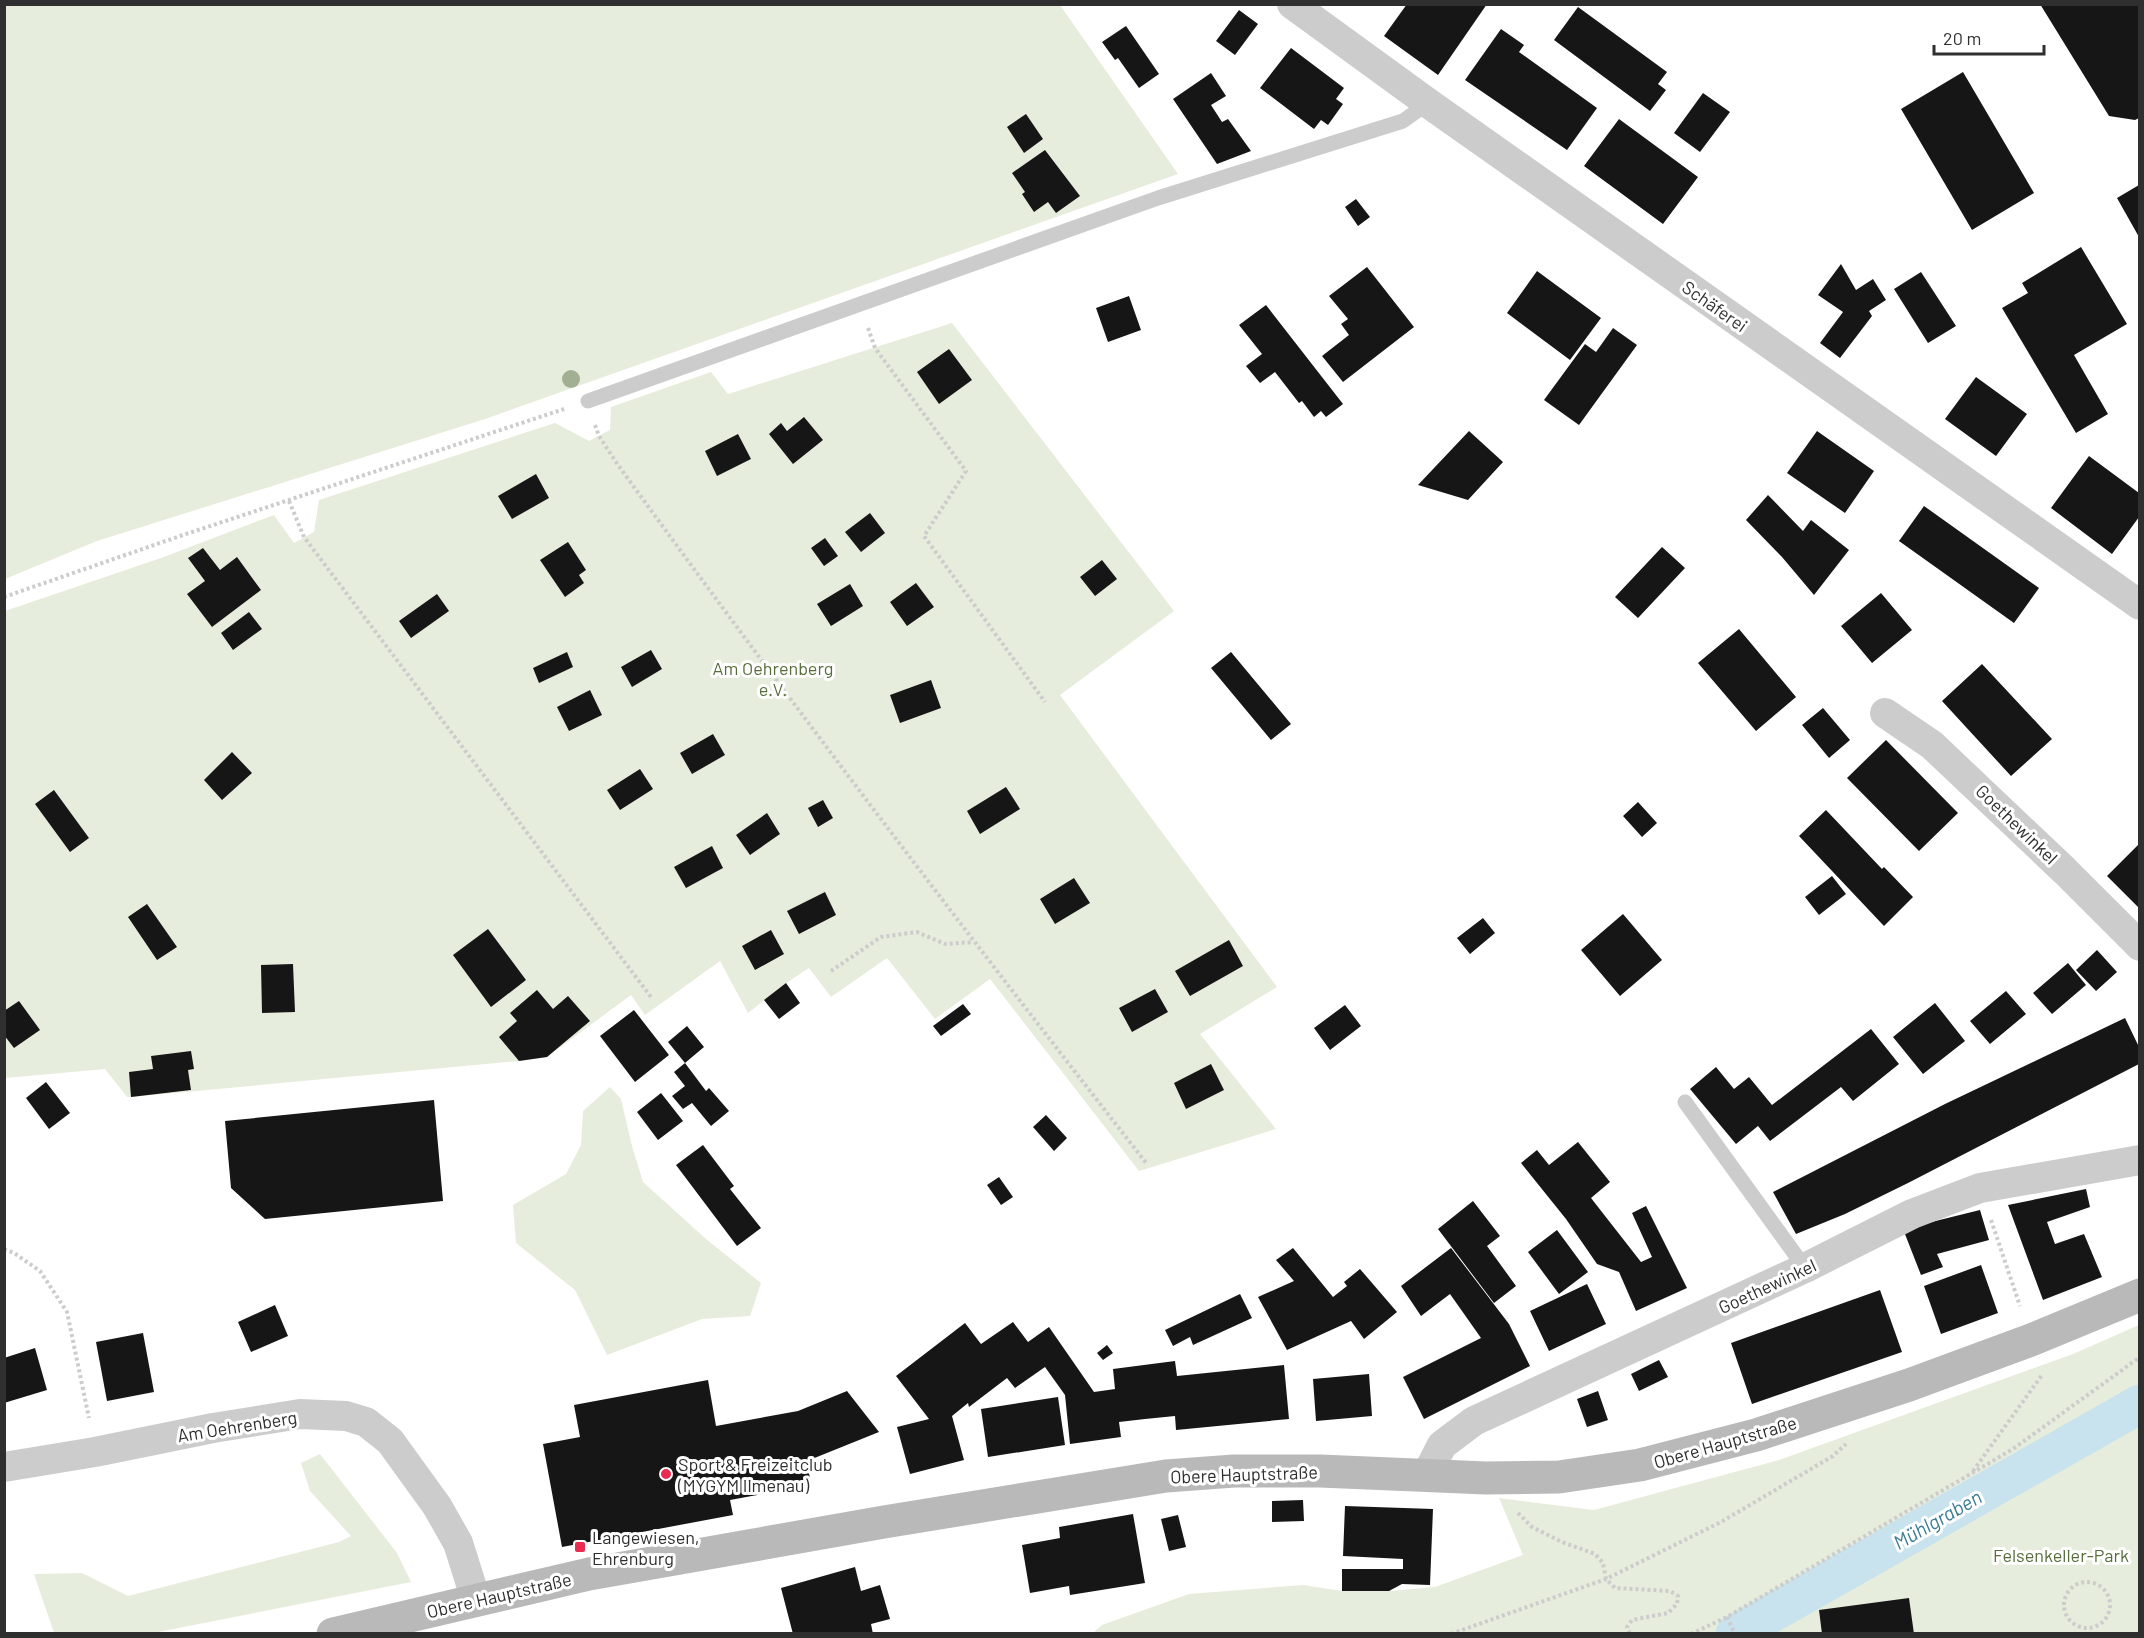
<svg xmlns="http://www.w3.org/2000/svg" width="2144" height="1638" font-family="Barlow,sans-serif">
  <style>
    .green { fill: #e7eddc }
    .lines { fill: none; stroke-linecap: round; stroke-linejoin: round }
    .canal { stroke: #c8e3ed; stroke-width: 39 }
    .building { fill: #161616 }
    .path { stroke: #ccc; stroke-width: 4; stroke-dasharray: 3 3; stroke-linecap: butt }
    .service { stroke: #ccc; stroke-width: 15 }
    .minor { stroke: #ccc; stroke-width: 30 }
    .secondary { stroke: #b9b9b9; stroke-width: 33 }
    .tree { fill: #a3af93 }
    .poi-dot { fill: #eb2c51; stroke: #fff; stroke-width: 2 }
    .labels { text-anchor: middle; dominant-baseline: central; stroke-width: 6; stroke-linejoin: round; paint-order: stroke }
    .street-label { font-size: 18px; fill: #2f2f2f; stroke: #fff }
    .park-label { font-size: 18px; fill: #586d3b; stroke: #fff }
    .poi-label { font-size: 18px; fill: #2f2f2f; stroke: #fff; text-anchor: start }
    .water-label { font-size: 20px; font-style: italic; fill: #3a7c95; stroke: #fff }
  </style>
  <rect width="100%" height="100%" fill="#fff"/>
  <path class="green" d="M5 5H1060L1178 174 485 419 97 541 5 579Z
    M952 323 1174 611 1060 695 1277 987 1200 1034 1276 1129 1139 1171 990 979 935 1019 887 958 831 997 809 968 786 983 748 1013 720 961 645 1015 631 995 547 1057 519 1061 131 1097H127L105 1069 5 1078V611L161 558 274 515 294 543 314 532 319 500 555 423 589 441 610 430 611 407 711 372 728 394Z
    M610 1087 621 1099 632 1146 643 1182 706 1239 761 1283 750 1316 702 1319 607 1355 575 1290 516 1243 513 1205 566 1174 581 1145 583 1111Z
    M2139 1325V1633L1092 1634 1102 1625 1189 1594 1303 1585 1342 1591H1389L1435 1587 1523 1555 1499 1498 1594 1510 1779 1460 2073 1354Z
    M320 1454 397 1553 411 1582 153 1633H54L34 1574 82 1573 128 1596 339 1542 351 1536 310 1491 301 1463Z"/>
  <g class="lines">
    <path class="canal" d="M1735 1634 2140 1404"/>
  </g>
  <path class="building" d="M1407 4H1487L1438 75 1384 36Z
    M2040 4H2139V118L2135 120 2109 116Z
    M1578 7 1667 72 1658 84 1666 90 1650 111 1554 40Z
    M1239 10 1258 24 1235 55 1216 41Z
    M1126 26 1159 74 1139 88 1118 58 1115 60 1102 42Z
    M1501 29 1524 45 1519 52 1597 108 1567 150 1465 80Z
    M1291 48 1344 88 1336 99 1343 104 1328 125 1321 120 1314 129 1260 88Z
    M1963 72 2034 193 1972 230 1901 109Z
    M1211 73 1226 96 1211 105 1222 122 1228 119 1251 151 1217 164 1173 99Z
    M1703 93 1730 112 1700 152 1674 133Z
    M1026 114 1043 139 1024 153 1007 127Z
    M1619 119 1698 177 1663 224 1584 166Z
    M1045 150 1080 196 1056 213 1048 202 1034 212 1022 194 1025 192 1012 173Z
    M2139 185V237L2117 198Z
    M1356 199 1370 217 1358 226 1345 207Z
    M2081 247 2127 324 2074 355 2108 414 2076 433 2002 308 2028 293 2022 283Z
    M1841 264 1856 290 1873 279 1886 300 1869 311 1872 316 1840 358 1820 343 1843 312 1818 295Z
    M1367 267 1414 327 1343 382 1322 356 1349 335 1341 324 1348 319 1329 296Z
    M1537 271 1601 318 1570 360 1507 313Z
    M1921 272 1956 326 1928 343 1894 289Z
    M1129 296 1141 330 1108 342 1096 308Z
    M1266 305 1343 404 1326 417 1321 411 1314 417 1302 401 1299 403 1275 372 1260 383 1246 366 1262 354 1239 325Z
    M1613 328 1637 345 1579 425 1544 400 1585 344 1596 352Z
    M949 349 972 380 939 404 917 372Z
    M1976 377 2027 414 1996 456 1945 419Z
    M804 417 823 440 793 464 769 434 781 423 787 431Z
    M1469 431 1503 462 1468 500 1418 485Z
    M1817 431 1874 471 1845 513 1787 473Z
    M738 434 751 459 717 476 705 451Z
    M2089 456 2139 493V517L2112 554 2051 508Z
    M536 474 549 498 512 519 498 496Z
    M1768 495 1803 531 1811 520 1849 550 1814 595 1782 557 1746 520Z
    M1924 506 2039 588 2014 623 1899 541Z
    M870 513 885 533 861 552 845 532Z
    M825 538 838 556 824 566 811 548Z
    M568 542 586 570 579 575 584 583 565 597 540 560Z
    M1662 547 1685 568 1638 618 1615 597Z
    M203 548 220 570 237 557 261 590 212 627 187 594 205 581 188 558Z
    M1102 560 1117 579 1095 596 1080 577Z
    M916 583 934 607 907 626 890 602Z
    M850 584 863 606 831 626 817 604Z
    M1881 593 1912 630 1872 663 1841 626Z
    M437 594 449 611 411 638 399 621Z
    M249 612 262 629 233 650 221 633Z
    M1739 629 1796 697 1756 731 1698 663Z
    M651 650 662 669 632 687 621 667Z
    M567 652 573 667 539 683 533 668Z
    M1231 652 1291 724 1271 740 1211 668Z
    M1982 664 2052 739 2011 776 1942 701Z
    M931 680 941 708 900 723 890 695Z
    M590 690 602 715 569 731 557 707Z
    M1823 708 1850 740 1829 758 1802 725Z
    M713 734 725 755 692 774 680 753Z
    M1886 740 1958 813 1919 851 1847 778Z
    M232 752 252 773 222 800 204 780Z
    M640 769 653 789 620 810 607 790Z
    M1006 787 1020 809 980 834 967 811Z
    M54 790 89 838 70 852 35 804Z
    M823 800 833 818 818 827 808 808Z
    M1638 802 1657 823 1642 837 1623 816Z
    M1826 810 1882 869 1884 867 1913 897 1884 926 1799 836Z
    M767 813 780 834 750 855 736 835Z
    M2139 844V908L2107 876Z
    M712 846 723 868 686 888 674 867Z
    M1832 876 1846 894 1819 915 1805 897Z
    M1074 878 1090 903 1055 924 1040 899Z
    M825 892 836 915 799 934 787 911Z
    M147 904 177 947 157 960 128 917Z
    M1623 914 1662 960 1620 996 1581 950Z
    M1483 918 1495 933 1470 954 1457 938Z
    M488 929 526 980 491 1007 453 955Z
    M771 930 784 954 755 970 742 946Z
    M1229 940 1243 966 1190 996 1175 971Z
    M2097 950 2117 972 2096 991 2076 970Z
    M2068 963 2086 985 2052 1014 2033 993Z
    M293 964 295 1012 262 1013 261 965Z
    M786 983 800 1003 779 1019 764 1000Z
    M1155 989 1168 1012 1132 1032 1119 1008Z
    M537 990 553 1009 568 996 590 1021 547 1057 519 1061 499 1037 517 1021 510 1013Z
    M2006 991 2026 1014 1990 1044 1970 1021Z
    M19 1001 40 1030 14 1048 4 1035V1011Z
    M1935 1003 1965 1041 1923 1074 1893 1037Z
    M963 1004 971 1014 941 1036 933 1026Z
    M1345 1005 1361 1026 1330 1050 1314 1028Z
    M634 1010 669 1055 635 1082 600 1036Z
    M2125 1018 2139 1047V1064L1908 1183 1845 1214 1796 1234 1773 1192 1945 1104Z
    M687 1026 704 1047 685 1063 706 1091 709 1088 729 1111 711 1126 692 1103 683 1109 672 1096 685 1086 674 1072 685 1063 668 1042Z
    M1871 1029 1899 1064 1853 1101 1841 1087 1770 1141 1758 1126 1736 1144 1690 1089 1716 1067 1734 1089 1749 1077 1772 1105Z
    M191 1051 194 1069 188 1070 191 1090 131 1097 129 1072 153 1069 151 1056Z
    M1211 1064 1224 1090 1186 1109 1174 1083Z
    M46 1082 70 1113 49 1129 26 1098Z
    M661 1093 683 1121 658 1140 637 1112Z
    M434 1100 443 1201 265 1219 231 1188 225 1121Z
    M1046 1115 1067 1138 1054 1151 1033 1127Z
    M1578 1142 1610 1182 1591 1198 1641 1262 1652 1257 1632 1213 1646 1206 1687 1288 1636 1311 1619 1272 1597 1264 1566 1219 1521 1163 1537 1150 1549 1165Z
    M703 1145 734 1186 730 1189 761 1228 737 1246 676 1165Z
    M999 1177 1013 1197 1001 1205 987 1185Z
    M2086 1189 2090 1207 2047 1222 2055 1244 2084 1234 2102 1277 2043 1300 2008 1205Z
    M1473 1201 1500 1236 1487 1246 1516 1286 1494 1303 1438 1229Z
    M1980 1210 1989 1240 1937 1254 1943 1267 1921 1275 1903 1229Z
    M1557 1230 1588 1272 1559 1294 1528 1252Z
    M1293 1248 1333 1297 1347 1286 1344 1282 1360 1269 1397 1312 1364 1339 1351 1321 1287 1350 1258 1297 1294 1281 1276 1260Z
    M1451 1248 1509 1324 1530 1366 1424 1419 1403 1377 1481 1338 1450 1294 1421 1316 1401 1286Z
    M1981 1265 1998 1313 1941 1334 1924 1286Z
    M1587 1284 1606 1324 1549 1351 1530 1311Z
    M1880 1290 1902 1352 1752 1404 1731 1343Z
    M1240 1294 1252 1318 1193 1345 1190 1337 1173 1346 1165 1330Z
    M275 1305 288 1336 251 1352 238 1322Z
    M1013 1322 1028 1342 1049 1327 1094 1392 1115 1389 1113 1369 1175 1361 1177 1376 1284 1365 1289 1419 1176 1430 1175 1416 1145 1419 1119 1422 1121 1437 1070 1444 1065 1395 1045 1367 1015 1388 1007 1378 969 1407 968 1403 952 1416 964 1460 910 1474 897 1427 929 1419 896 1376 965 1323 981 1344Z
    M143 1333 154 1392 107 1401 96 1342Z
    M1107 1345 1113 1353 1103 1360 1097 1353Z
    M35 1348 47 1390 4 1403V1358Z
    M1659 1360 1668 1377 1639 1391 1631 1374Z
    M1369 1374 1372 1416 1316 1421 1313 1379Z
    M708 1380 716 1426 798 1411 847 1391 879 1432 807 1461 811 1485 730 1500 733 1515 562 1547 543 1444 580 1437 574 1405Z
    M1598 1391 1608 1420 1587 1427 1577 1399Z
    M1058 1397 1065 1445 988 1457 981 1409Z
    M1303 1500 1304 1521 1272 1522V1501Z
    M1345 1506 1433 1509 1430 1585 1402 1584 1389 1591H1342V1569H1403V1559L1343 1556Z
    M1133 1514 1145 1583 1070 1595 1069 1586 1030 1593 1022 1545 1060 1538 1059 1527Z
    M1178 1515 1186 1547 1169 1551 1161 1519Z
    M855 1567 861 1591 880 1585 890 1619 871 1624 873 1634H793L781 1588Z
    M1909 1598 1914 1634H1822L1819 1610Z"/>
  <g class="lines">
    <path class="path" d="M868 328 875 348 966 471 924 536 1045 702
      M595 425 599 436 618 465C790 702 967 934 1147 1164
      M289 501 304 537 651 997
      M4 597 180 536 564 409
      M831 971 881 937 917 932 945 944 973 942
      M1991 1220 2020 1306
      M4 1249 14 1253 40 1271 67 1312 89 1418
      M1973 1471 2042 1375
      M1518 1513 1532 1527 1562 1542 1595 1554 1603 1563 1606 1579 1615 1588 1670 1591 1678 1596 1677 1604 1668 1613 1632 1620 1627 1627 1630 1634
      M2064 1605a23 23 0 1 1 46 0a23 23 0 1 1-46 0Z
      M1727 1617 1735 1634
      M1451 1634 1606 1579 1721 1522 1833 1456 1846 1444
      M1644 1634H1665
      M1691 1634 1727 1617 2013 1449 2140 1357"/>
    <path class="service" d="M588 401 1158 198 1403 121 1428 103
      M1685 1102 1805 1268"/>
    <path class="minor" d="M1292 4 1428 103 2140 605
      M1885 713 1932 745 2065 871 2140 946
      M4 1467 95 1452 213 1428 300 1414 346 1416 366 1422 390 1441 437 1506 458 1543 476 1600
      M1426 1476 1442 1445 1474 1421 1805 1268 1912 1214 1980 1188 2140 1160"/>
    <path class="secondary" d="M333 1634 589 1574 884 1522 1166 1476 1234 1471H1320L1486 1478 1559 1477 1640 1465 1756 1435 1909 1385 2031 1340 2140 1295"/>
  </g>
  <circle class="tree" cx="571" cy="379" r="9"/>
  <g class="poi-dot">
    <circle cx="666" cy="1474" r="6"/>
    <rect x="574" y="1541" width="12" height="12" rx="3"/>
  </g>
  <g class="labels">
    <g class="street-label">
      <text transform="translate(1715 306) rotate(35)">Schäferei</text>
      <text transform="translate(2017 824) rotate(44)">Goethewinkel</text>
      <text transform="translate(1767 1286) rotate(-25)">Goethewinkel</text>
      <text transform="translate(237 1426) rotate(-9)">Am Oehrenberg</text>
      <text transform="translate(1725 1442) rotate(-16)">Obere Hauptstraße</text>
      <text transform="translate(1244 1474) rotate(-2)">Obere Hauptstraße</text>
      <text transform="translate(499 1595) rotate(-13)">Obere Hauptstraße</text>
    </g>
    <g class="park-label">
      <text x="773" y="668">Am Oehrenberg<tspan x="773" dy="21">e.V.</tspan></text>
      <text x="2061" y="1555">Felsenkeller-Park</text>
    </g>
    <g class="poi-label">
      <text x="678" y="1464">Sport &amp; Freizeitclub<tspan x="678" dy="21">(MYGYM Ilmenau)</tspan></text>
      <text x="592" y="1537">Langewiesen,<tspan x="592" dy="21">Ehrenburg</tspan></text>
    </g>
    <g class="water-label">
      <text transform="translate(1937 1519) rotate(-30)">Mühlgraben</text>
    </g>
  </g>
  <rect width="2144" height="1638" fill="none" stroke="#2f2f2f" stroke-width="12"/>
  <path d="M1934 45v9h110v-9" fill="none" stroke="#2f2f2f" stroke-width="3"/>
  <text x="1943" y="45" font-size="18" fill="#2f2f2f" stroke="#ffffff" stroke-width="4.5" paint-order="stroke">20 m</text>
</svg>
